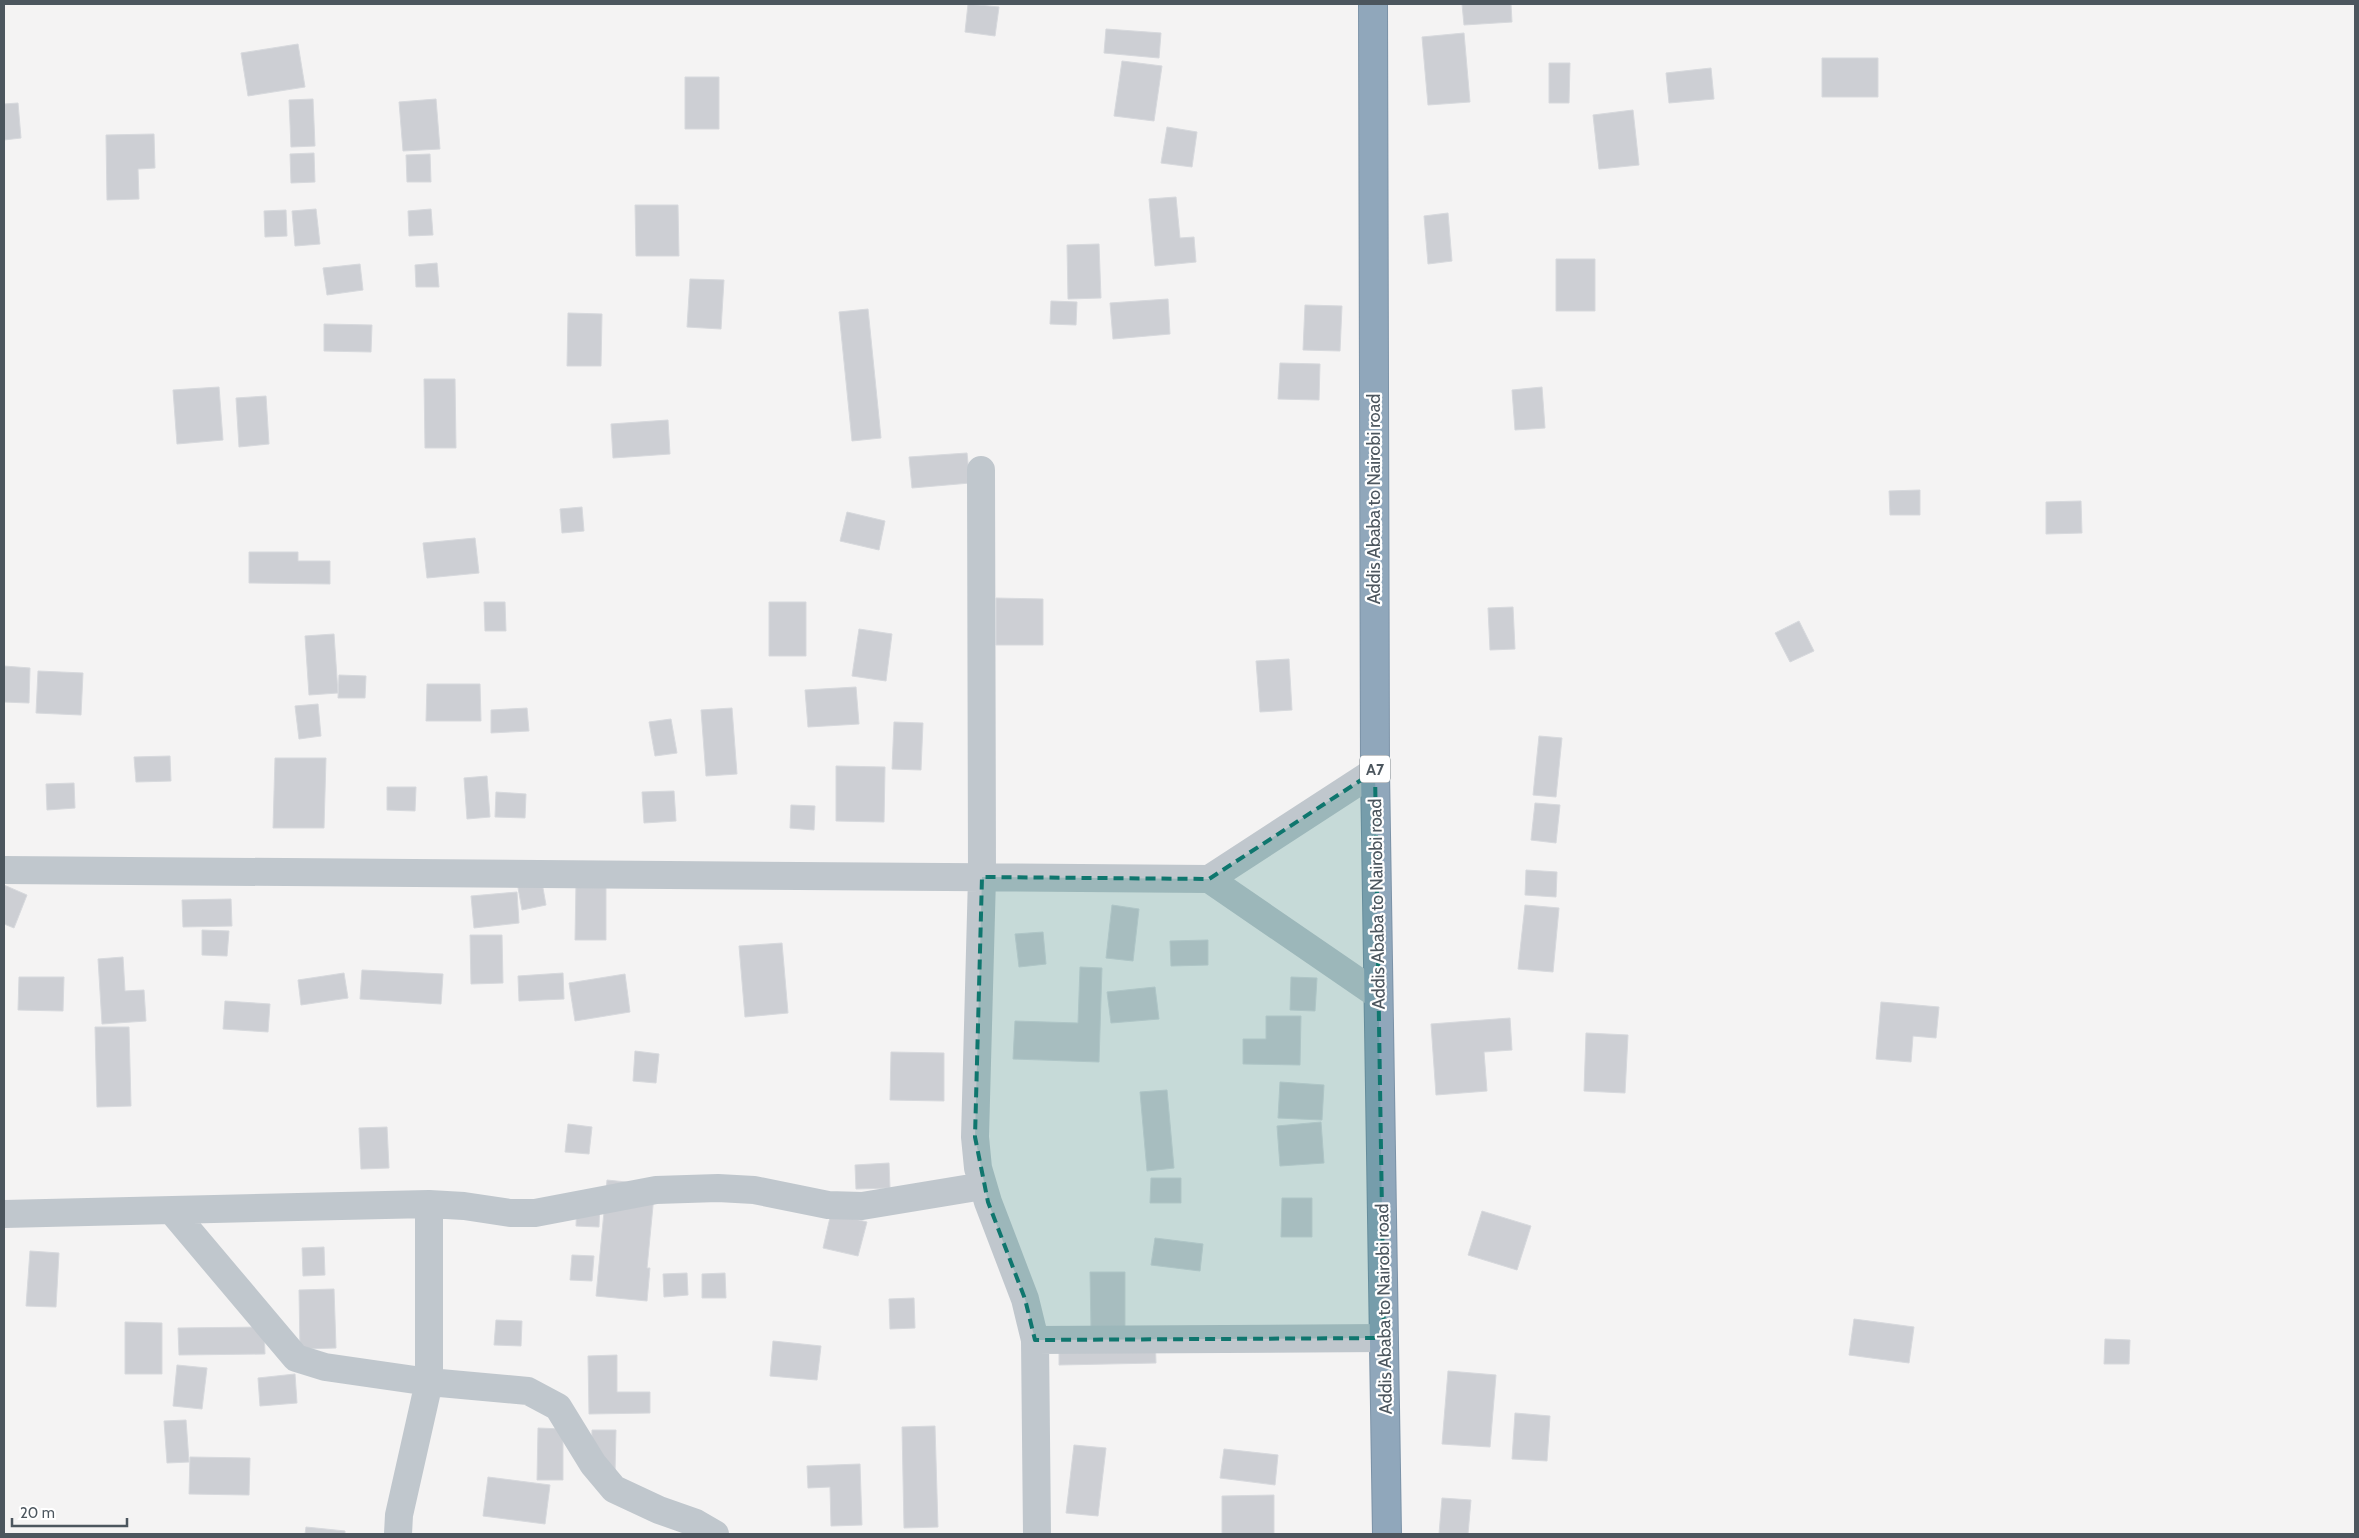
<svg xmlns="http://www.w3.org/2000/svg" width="2359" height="1538" font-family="Cabin,sans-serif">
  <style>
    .building { fill: #cdcfd4; stroke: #d7d9dd }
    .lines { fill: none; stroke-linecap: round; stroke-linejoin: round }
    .highway-casing { stroke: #7b92a7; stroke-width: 30 }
    .minor { stroke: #c0c7cd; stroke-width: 28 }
    .highway { stroke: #90a7bb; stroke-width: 28 }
    .marked { fill: #0f766e; fill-opacity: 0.2; stroke: #0f766e; stroke-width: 4; stroke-dasharray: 10 6; stroke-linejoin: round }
    .labels { text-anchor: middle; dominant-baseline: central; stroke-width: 4.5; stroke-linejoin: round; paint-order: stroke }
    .shield { fill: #fff; stroke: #82898e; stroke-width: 1 }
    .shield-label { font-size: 16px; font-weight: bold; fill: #4c565e }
    .street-label { font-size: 18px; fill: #4c565e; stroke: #fff }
  </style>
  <rect width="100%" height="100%" fill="#f4f3f3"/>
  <path class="building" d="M968 4 999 7 995 36 965 32Z
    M1462 4H1511L1512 22 1464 25Z
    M1106 29 1161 33 1159 58 1104 53Z
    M1464 33 1470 102 1428 105 1422 37Z
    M298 44 305 87 248 96 241 53Z
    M1822 58H1878V97H1822Z
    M1122 61 1162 66 1154 121 1114 116Z
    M1549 63H1570L1569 103H1549Z
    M1711 68 1714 99 1669 103 1666 73Z
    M685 77H719V129H685Z
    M313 99 315 146 291 147 289 100Z
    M436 99 440 149 403 151 399 102Z
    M18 103 21 138 4 140V104Z
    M1633 110 1639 165 1599 169 1593 115Z
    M1167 127 1197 132 1192 167 1161 163Z
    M154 134 155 168 138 169 139 199 107 200 106 135Z
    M314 153 315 182 291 183 290 154Z
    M430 154 431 182H407L406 155Z
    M1176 197 1180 238 1194 237 1196 262 1155 266 1149 199Z
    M635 205H678L679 256H636Z
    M316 209 320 244 295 246 292 211Z
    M431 209 433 235 409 236 408 211Z
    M286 210 287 236 265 237 264 211Z
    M1448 213 1452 261 1428 264 1424 216Z
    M1099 244 1101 298 1068 299 1067 245Z
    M1556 259H1595V311H1556Z
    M437 263 439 287H416L415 265Z
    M360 264 363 290 327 295 323 268Z
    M690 279 724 280 721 329 687 327Z
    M1168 299 1170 334 1113 339 1110 303Z
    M1051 301 1077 302 1076 325 1050 324Z
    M1305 305 1342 306 1340 351 1303 350Z
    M868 309 881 438 852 441 839 312Z
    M568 313 602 314 601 366H567Z
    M324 324 372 325 371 352 324 351Z
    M1280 363 1320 364 1319 400 1278 399Z
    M424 379H455L456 448H425Z
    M219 387 223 440 177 444 173 390Z
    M1542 387 1545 428 1515 430 1512 390Z
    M266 396 269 444 239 447 236 398Z
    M668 420 670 454 613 458 611 424Z
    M967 453 970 483 912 488 909 457Z
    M1920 490V515H1890L1889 491Z
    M2081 501 2082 533 2046 534V502Z
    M582 507 584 531 562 533 560 509Z
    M847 512 885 521 879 550 840 541Z
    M475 538 479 573 427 578 423 543Z
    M249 552H298V561H330V584L249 583Z
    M996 598 1043 599V645H996Z
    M484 602H505L506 631H485Z
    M769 602H806V656H769Z
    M1513 607 1515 649 1490 650 1488 608Z
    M1799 621 1814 651 1790 662 1775 633Z
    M859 629 892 634 886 681 852 676Z
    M334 634 338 693 309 695 305 636Z
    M1289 659 1292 710 1260 712 1256 661Z
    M4 666 30 668 29 703 4 702Z
    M38 671 83 673 81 715 36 713Z
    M339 675 366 676 365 698H338Z
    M427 684H480L481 721H426Z
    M856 687 859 724 808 727 805 690Z
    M318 704 321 736 299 739 295 706Z
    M527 708 529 731 491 733V710Z
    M732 708 737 774 706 776 701 710Z
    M671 719 677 753 655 756 649 722Z
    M894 722 923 723 921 770 892 769Z
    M1539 736 1562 738 1556 797 1533 795Z
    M170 756 171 781 136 782 134 757Z
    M275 758H326L324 828H273Z
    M836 766 885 767 884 822 836 821Z
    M487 776 490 817 467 819 464 778Z
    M74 783 75 808 47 810 46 784Z
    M387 787H416L415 811 387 810Z
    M674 791 676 821 644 823 642 792Z
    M496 792 526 794 525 818 495 817Z
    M1535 803 1560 805 1556 843 1531 840Z
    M791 805 815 806 814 830 790 828Z
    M1526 870 1557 872 1556 897 1525 895Z
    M541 877 546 905 522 910 517 882Z
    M576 883H606V940H575Z
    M4 885 27 895 14 928 4 924Z
    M517 892 519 923 474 928 471 896Z
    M231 899 232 926 183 927 182 900Z
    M1112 905 1139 909 1133 961 1106 958Z
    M1525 905 1559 908 1553 972 1518 969Z
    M202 930 229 931 227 956 202 955Z
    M1043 932 1046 964 1019 967 1015 934Z
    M470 935H502L503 983 471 984Z
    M1208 940V965L1171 966 1170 941Z
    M782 943 788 1013 745 1017 739 946Z
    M123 957 125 991 144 990 146 1021 102 1024 98 959Z
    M1080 967 1102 968 1099 1062 1013 1059 1015 1021 1078 1023Z
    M362 970 443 974 441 1004 360 999Z
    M344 973 348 998 301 1005 298 980Z
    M563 973 564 999 519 1001 518 976Z
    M625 974 630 1012 575 1021 569 983Z
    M19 977H64L63 1011 18 1010Z
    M1291 977 1317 978 1315 1011 1290 1010Z
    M1155 987 1159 1019 1111 1023 1107 992Z
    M225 1001 270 1004 268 1032 223 1029Z
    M1881 1002 1939 1007 1936 1038 1913 1036 1911 1062 1876 1059Z
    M1266 1016H1301L1300 1065 1243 1064V1039H1266Z
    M1510 1018 1512 1050 1484 1052 1487 1091 1436 1095 1431 1024Z
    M95 1027H129L131 1106 97 1107Z
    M1586 1033 1628 1035 1625 1093 1584 1091Z
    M635 1051 659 1054 656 1083 633 1081Z
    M891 1052 944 1053V1101L890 1100Z
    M1280 1082 1324 1085 1322 1120 1278 1118Z
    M1167 1090 1174 1168 1147 1171 1140 1092Z
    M1321 1122 1324 1163 1280 1166 1277 1126Z
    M568 1124 592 1127 589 1154 565 1152Z
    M387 1127 389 1168 361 1169 359 1128Z
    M889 1163 890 1188 856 1189 855 1165Z
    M1151 1178H1181V1203H1150Z
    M607 1180 655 1185 647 1268H650L647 1301 596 1296Z
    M1282 1198H1312V1237H1281Z
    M577 1201 600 1202 599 1227 576 1226Z
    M1482 1211 1531 1226 1517 1270 1468 1255Z
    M831 1213 867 1222 858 1256 823 1248Z
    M1155 1238 1203 1244 1200 1271 1151 1265Z
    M324 1247 325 1275 303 1276 302 1248Z
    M30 1251 59 1253 56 1307 26 1306Z
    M572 1255 594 1256 592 1281 570 1280Z
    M1090 1272H1125V1333H1155L1156 1363 1059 1365V1328H1091Z
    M687 1273 688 1295 664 1297 663 1274Z
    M725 1273 726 1298H702V1274Z
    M334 1289 336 1348 300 1349 299 1290Z
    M914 1298 915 1328 890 1329 889 1299Z
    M1854 1319 1914 1327 1909 1363 1849 1355Z
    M496 1320 522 1321 521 1346 494 1345Z
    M125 1322 162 1323V1374H125Z
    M264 1327 265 1354 179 1355 178 1328Z
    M2105 1339 2130 1340 2129 1364H2104Z
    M773 1341 821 1346 817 1380 770 1376Z
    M617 1355V1392H650V1413L589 1414 588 1356Z
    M177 1365 207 1368 202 1409 173 1406Z
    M1448 1371 1496 1375 1490 1447 1442 1444Z
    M295 1374 297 1403 260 1406 258 1378Z
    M1515 1413 1550 1416 1547 1461 1512 1459Z
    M186 1420 189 1462 167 1463 164 1421Z
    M935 1426 938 1527 904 1528 902 1427Z
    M538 1428 563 1429V1480H537Z
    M592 1430H616L615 1473H591Z
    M1074 1445 1106 1448 1098 1516 1066 1513Z
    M1224 1449 1278 1455 1275 1485 1220 1478Z
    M190 1457 250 1458 249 1495 189 1494Z
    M860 1464 862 1525 831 1526 830 1487 808 1488 807 1466Z
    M488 1477 550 1485 545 1524 483 1516Z
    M1274 1495V1534H1222V1496Z
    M1442 1498 1471 1500 1468 1534H1439Z
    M306 1527 345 1531V1534H305Z"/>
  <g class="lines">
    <g class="highway-casing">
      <path id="highway" d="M1373 4 1375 771 1387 1534"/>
    </g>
    <path class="minor" d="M981 470 982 877 975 1137 978 1168 988 1202 1025 1299 1035 1340 1037 1534
      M4 870 1209 879 1378 995
      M1209 879 1375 771
      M172 1211 296 1358 325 1367 429 1382 528 1391 558 1407 593 1464 614 1489 659 1510 696 1523 715 1534
      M4 1214 429 1204 464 1206 510 1213H535L656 1190 718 1188 754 1190 828 1205 862 1206 983 1186
      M1035 1340 1384 1338
      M398 1534 399 1515 429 1382V1204"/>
    <use href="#highway" class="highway"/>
  </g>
  <path class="marked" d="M1375 771 1384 1338 1035 1340 1025 1299 988 1202 975 1137 982 877 1209 879Z"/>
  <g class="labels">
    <rect class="shield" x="1360" y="755.5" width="30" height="27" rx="4"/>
    <g class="shield-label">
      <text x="1375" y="769">A7</text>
    </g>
    <g class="street-label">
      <text transform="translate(1374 499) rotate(-90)">Addis Ababa to Nairobi road</text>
      <text transform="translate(1377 904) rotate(-91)">Addis Ababa to Nairobi road</text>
      <text transform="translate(1384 1309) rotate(-91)">Addis Ababa to Nairobi road</text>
    </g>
  </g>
  <rect width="2359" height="1538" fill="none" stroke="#4c565e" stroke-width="10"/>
  <path d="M12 1518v8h115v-8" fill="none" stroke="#4c565e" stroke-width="2.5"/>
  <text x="20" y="1518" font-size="15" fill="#4c565e" stroke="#ffffff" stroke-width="4" paint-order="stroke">20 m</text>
</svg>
